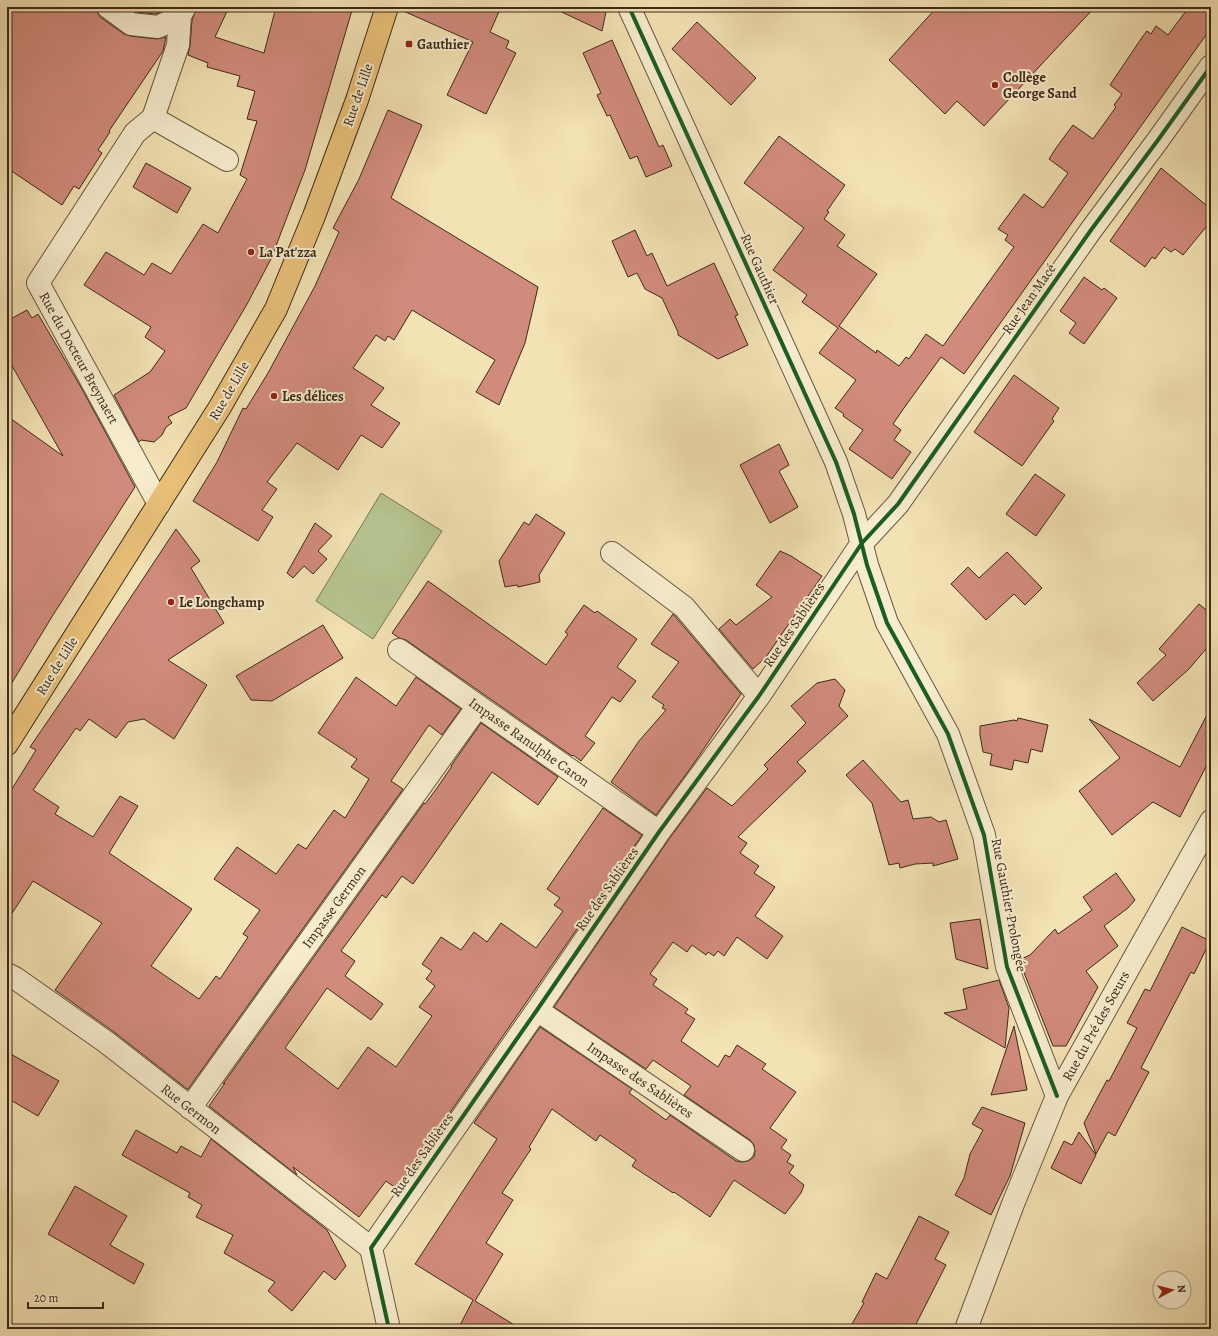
<svg xmlns="http://www.w3.org/2000/svg" width="1218" height="1336" font-family="Alegreya,serif">
  <style>
    .green { fill: #b6c491; stroke: #7a7755 }
    .building { fill: #d18b7c; stroke: #3d2a19 }
    .lines { fill: none; stroke-linecap: round; stroke-linejoin: round }
    .minor-casing { stroke: #6a5840; stroke-width: 24 }
    .major-casing { stroke: #3d2a19; stroke-width: 24 }
    .minor { stroke: #f7ecce; stroke-width: 22 }
    .major { stroke: #eac17a; stroke-width: 22 }
    .cycleway-casing { stroke: #f7ecce; stroke-width: 6 }
    .cycleway { stroke: #1b5e20; stroke-width: 4 }
    .poi-dot { fill: #8f2418; stroke: #f7ecce; stroke-width: 1.5 }
    .labels { text-anchor: middle; dominant-baseline: central; stroke-width: 4; stroke-linejoin: round; paint-order: stroke }
    .poi-label { font-size: 14px; font-weight: bold; fill: #3d2a19; stroke: #f7ecce; text-anchor: start }
    .street-label { font-size: 14px; fill: #3d2a19; stroke: #f7ecce }
  </style>
  <rect width="100%" height="100%" fill="#f3e2b4"/>
  <filter id="stains"><feTurbulence type="fractalNoise" baseFrequency=".005" numOctaves="4"/><feColorMatrix values="0 0 0 0 .2 0 0 0 0 .09 0 0 0 0 .02 0 0 0 .5 -.17"/></filter>
  <radialGradient id="worn" r=".72"><stop offset=".6" stop-color="#630" stop-opacity="0"/><stop offset="1" stop-color="#630" stop-opacity=".3"/></radialGradient>
  <path class="green" d="M381 493 442 531 373 639 316 601Z"/>
  <path class="building" d="M7 7H96L97 12 100 17 124 34 130 36 157 39 166 37 163 51 109 131 110 132 98 150 102 153 79 189 74 186 62 205 7 168Z
    M129 7H170L156 14 136 12Z
    M197 7H229L215 37 264 53 276 7H353L305 170 271 259 246 306 186 408 168 417 172 423 166 427 162 435 154 442 141 440 139 442 114 395 150 372 165 351 145 337 151 327 84 285 106 252 144 275 152 263 171 274 203 224 218 233 247 179 240 175 257 121 247 119 255 91 237 86 240 76 207 67 208 63 188 55 190 46 192 20Z
    M399 7H501L490 32 509 41 506 48 516 53 486 114 447 95 473 42 399 9Z
    M551 7H607L602 31Z
    M937 7H1095L984 126 957 101 945 114 889 60Z
    M1189 7H1211V28L964 374 941 357 904 408 893 424 901 430 894 440 911 452 892 479 849 449 863 430 843 416 844 414 835 408 856 380 819 353 838 328 802 302 807 295 773 270 804 228 744 183 779 136 845 185 827 211 829 212 824 219 845 235 837 246 877 274 839 326 876 353 877 350 899 366 906 357 909 359 926 334 943 346 1014 247 1005 240 1008 235 998 229 1024 194 1043 208 1068 173 1049 159 1056 148 1073 125 1093 139 1116 107 1114 105 1122 94 1110 85 1143 36 1147 31 1151 34 1156 26 1168 35Z
    M697 22 756 78 731 105 672 49Z
    M612 40 659 147 663 145 672 166 646 177 637 156 630 159 610 115 607 116 597 95 601 93 583 53Z
    M388 110 422 125 391 198 538 287 525 343 499 405 476 392 495 360 412 310 394 340 388 336 385 341 376 335 353 368 384 388 371 405 400 423 382 448 361 435 338 470 297 443 267 482 277 489 262 510 273 517 258 541 193 501 217 462 243 408 246 409 268 373 315 286 339 232 333 228 359 179Z
    M146 163 191 188 177 213 133 187Z
    M1161 168 1211 209V221L1183 255 1175 249 1171 252 1164 247 1155 259 1152 257 1145 267 1110 241Z
    M635 230 647 256 652 253 667 286 714 263 738 315 735 316 748 345 718 359 678 335V332L662 298 645 289 637 273 628 277 612 241Z
    M1084 277 1102 290 1104 288 1117 298 1084 344 1069 333 1076 323 1060 311Z
    M27 310 32 318 38 314 82 389 135 487 53 615 7 691V416L63 456 7 357V321Z
    M1014 375 1059 408 1052 419 1054 421 1022 466 974 432Z
    M779 444 789 465 779 471 798 507 770 523 740 465Z
    M1035 474 1065 495 1036 536 1006 514Z
    M536 514 565 533 539 575 540 582 518 587 517 585 505 587 499 561 524 522 529 525Z
    M315 523 332 536 318 551 327 559 313 574 304 566 293 578 287 573Z
    M176 529 200 561 191 568 224 623 168 660 207 685 174 739 144 719 128 722 116 738 89 719 80 731 76 728 33 790 59 807 55 814 93 837 120 796 138 806 109 853 192 909 151 966 199 999 216 976 220 979 248 937 243 934 260 910 214 879 237 847 276 874 298 844 306 849 334 810 345 818 369 779 351 767 357 759 318 733 356 677 396 706 416 677 461 709 442 735 429 725 391 781 403 789 188 1089H187L114 1032 55 990 102 923 33 881 7 921V797L36 750 30 747 80 674Z
    M780 551 791 556 822 576 766 657 753 669 719 629 730 619 736 625 772 597 756 585Z
    M1007 552 1042 588 1025 605 1014 594 986 620 951 584 968 567 979 578Z
    M428 581 546 665 568 634 565 632 584 605 595 613 597 611 637 639 617 667 636 681 620 702 612 697 585 736 595 743 581 761 573 755 572 756 406 640 399 638 392 633Z
    M1199 604 1211 614V643L1189 669 1153 701 1137 683 1166 655 1159 649Z
    M673 614 741 694 692 766 656 815 611 782 639 741 666 710 662 708 664 705 652 697 679 662 651 644Z
    M323 625 343 658 272 701 251 700 236 676Z
    M835 679 845 690 839 706 848 716 797 762 806 771 738 837 747 843 740 853 759 866 754 873 775 887 755 916 783 936 767 959 737 937 724 956 718 951 714 956 708 952 706 955 692 945 687 952 673 942 650 974 657 979 653 985 688 1009 685 1013 695 1019 681 1041 718 1067 725 1055 730 1057 737 1045 766 1064 762 1069 796 1092 770 1128 787 1140 781 1148 791 1155 787 1162 794 1166 789 1173 804 1185 801 1193 785 1214 734 1180 710 1217 674 1192 673 1193 632 1166 636 1160 600 1135 596 1141 552 1109 529 1147 531 1149 502 1193 513 1200 486 1243 503 1254 475 1301 521 1329H458L473 1300 415 1264 497 1139 474 1123 540 1027 632 1089 629 1093 666 1120 670 1115 736 1161 742 1162 748 1161 754 1157 755 1151 754 1145 750 1140 684 1095 691 1086 653 1060 646 1069 554 1007 669 839 707 788 732 806 768 769 764 765 806 723 791 706 817 683Z
    M1211 707V757L1180 817 1153 802 1112 835 1079 791 1120 758 1089 719 1180 767Z
    M1018 718 1048 725 1042 752 1031 749 1028 763 1014 760 1012 770 990 765 992 754 983 752 980 735V726L1014 720 1017 721Z
    M481 723 558 777 538 805 492 772 413 884 402 876 386 898 382 895 341 951 355 961 345 976 383 1004 371 1020 327 988 285 1048 338 1089 368 1047 396 1067 432 1016 419 1007 435 986 426 979 432 971 422 964 441 937 461 950 474 932 487 942 501 923 536 948 563 911 554 905 560 898 547 889 603 808 642 835 397 1189 386 1181 359 1217 293 1167 297 1175 209 1106 225 1083 223 1084 424 803 425 804 437 788 452 766H451Z
    M863 760 901 802 908 800 913 819 931 817 939 822 946 820 958 859 933 866V863L915 864 900 868 899 863 889 865 872 803 846 775Z
    M1116 873 1135 900 1128 908 1104 926 1118 946 1086 971 1098 987 1066 1046H1053L1019 960 1030 955 1055 929 1058 934 1092 910 1083 897Z
    M980 919 988 969 956 959 950 923Z
    M1182 927 1210 941 1194 974 1191 972 1141 1068 1149 1072 1115 1136 1108 1132 1096 1154 1084 1123 1107 1080 1109 1081 1137 1028 1127 1023 1145 989 1150 991Z
    M999 980 1009 1008 1005 1048 944 1013 967 1009 963 989Z
    M1014 1026 1027 1090 991 1095Z
    M7 1052 59 1081 38 1116 7 1098Z
    M982 1107 1025 1123 1010 1176 991 1215 955 1195 964 1178 970 1154 983 1130 972 1124Z
    M136 1130 177 1153 181 1146 201 1157 211 1139 327 1230 346 1266 335 1280 324 1271 292 1311 268 1291 275 1282 224 1253 233 1235 196 1217 202 1205 188 1197 190 1193 122 1155Z
    M1079 1132 1096 1155 1081 1184 1051 1168 1064 1141 1072 1145Z
    M75 1186 127 1216 110 1245 144 1264 134 1284 48 1234Z
    M919 1216 949 1232 935 1259 946 1265 915 1326 912 1324 909 1329H849L864 1303 862 1302 876 1273 887 1279Z"/>
  <g class="lines">
    <g class="minor-casing">
      <path id="minor" d="M108 7 131 24 158 27 180 16 185 7
        M629 7 836 462 854 514 867 565 887 623 948 734 984 835 1007 967 1057 1096
        M180 16 178 45 153 118 227 160
        M153 118 135 133 38 283 159 504
        M612 553 684 607 759 696
        M399 650 478 706 659 832
        M7 974 15 978 106 1042 371 1248
        M537 1010 743 1150
        M190 1108 478 706
        M371 1248 537 1010 659 832 759 696 862 543 898 504 1091 230 1158 140 1211 66
        M371 1248 389 1329
        M966 1329 1013 1204 1057 1096 1211 821"/>
    </g>
    <g class="major-casing">
      <path id="major" d="M7 744 220 407 276 309 314 216 357 100 387 7"/>
    </g>
    <use href="#minor" class="minor"/>
    <use href="#major" class="major"/>
    <g class="cycleway-casing">
      <path id="cycleway" d="M629 7 836 462 854 514 867 565 887 623 948 734 984 835 1007 967 1057 1096
        M389 1329 371 1248 537 1010 659 832 759 696 862 543 898 504 1091 230 1158 140 1211 66"/>
    </g>
    <use href="#cycleway" class="cycleway"/>
  </g>
  <g class="poi-dot">
    <rect x="405" y="40" width="8" height="8" rx="2"/>
    <circle cx="995" cy="85" r="4"/>
    <circle cx="251" cy="252" r="4"/>
    <circle cx="274" cy="396" r="4"/>
    <circle cx="171" cy="602" r="4"/>
  </g>
  <g class="labels">
    <g class="poi-label">
      <text x="417" y="44">Gauthier</text>
      <text x="1003" y="77">Collège<tspan x="1003" dy="16">George Sand</tspan></text>
      <text x="259" y="252">La Pat'zza</text>
      <text x="282" y="396">Les délices</text>
      <text x="179" y="602">Le Longchamp</text>
    </g>
    <g class="street-label">
      <text transform="translate(358 95) rotate(-71)">Rue de Lille</text>
      <text transform="translate(760 269) rotate(66)">Rue Gauthier</text>
      <text transform="translate(1029 299) rotate(-55)">Rue Jean Macé</text>
      <text transform="translate(79 358) rotate(61)">Rue du Docteur Breynaert</text>
      <text transform="translate(229 391) rotate(-60)">Rue de Lille</text>
      <text transform="translate(794 625) rotate(-56)">Rue des Sablières</text>
      <text transform="translate(57 666) rotate(-58)">Rue de Lille</text>
      <text transform="translate(529 742) rotate(35)">Impasse Ranulphe Caron</text>
      <text transform="translate(607 889) rotate(-55)">Rue des Sablières</text>
      <text transform="translate(1009 905) rotate(79)">Rue Gauthier Prolongée</text>
      <text transform="translate(334 907) rotate(-54)">Impasse Germon</text>
      <text transform="translate(1096 1026) rotate(-61)">Rue du Pré des Sœurs</text>
      <text transform="translate(640 1080) rotate(34)">Impasse des Sablières</text>
      <text transform="translate(191 1109) rotate(38)">Rue Germon</text>
      <text transform="translate(422 1155) rotate(-55)">Rue des Sablières</text>
    </g>
  </g>
  <rect width="1218" height="1336" fill="none" stroke="#f3e2b4" stroke-width="24"/>
  <rect x="8" y="8" width="1202" height="1320" fill="none" stroke="#3d2a19" stroke-width="2"/>
  <rect x="12" y="12" width="1194" height="1312" fill="none" stroke="#3d2a19"/>
  <g transform="translate(1172 1290) rotate(83)"><circle r="19" fill="#f7ecce" stroke="#ad9e86"/>
  <path d="M0-3L7 15L0 10L-7 15Z" fill="#8f2418"/>
  <text y="-6" font-size="11" font-weight="bold" text-anchor="middle" fill="#3d2a19">N</text>
  </g>
  <path d="M28 1302v6h75v-6" fill="none" stroke="#3d2a19" stroke-width="2"/>
  <text x="34" y="1302" font-size="12" fill="#3d2a19" stroke="#f7ecce" stroke-width="3" paint-order="stroke">20 m</text>
  <rect width="100%" height="100%" filter="url(#stains)"/>
  <rect width="100%" height="100%" fill="url(#worn)"/>
</svg>
